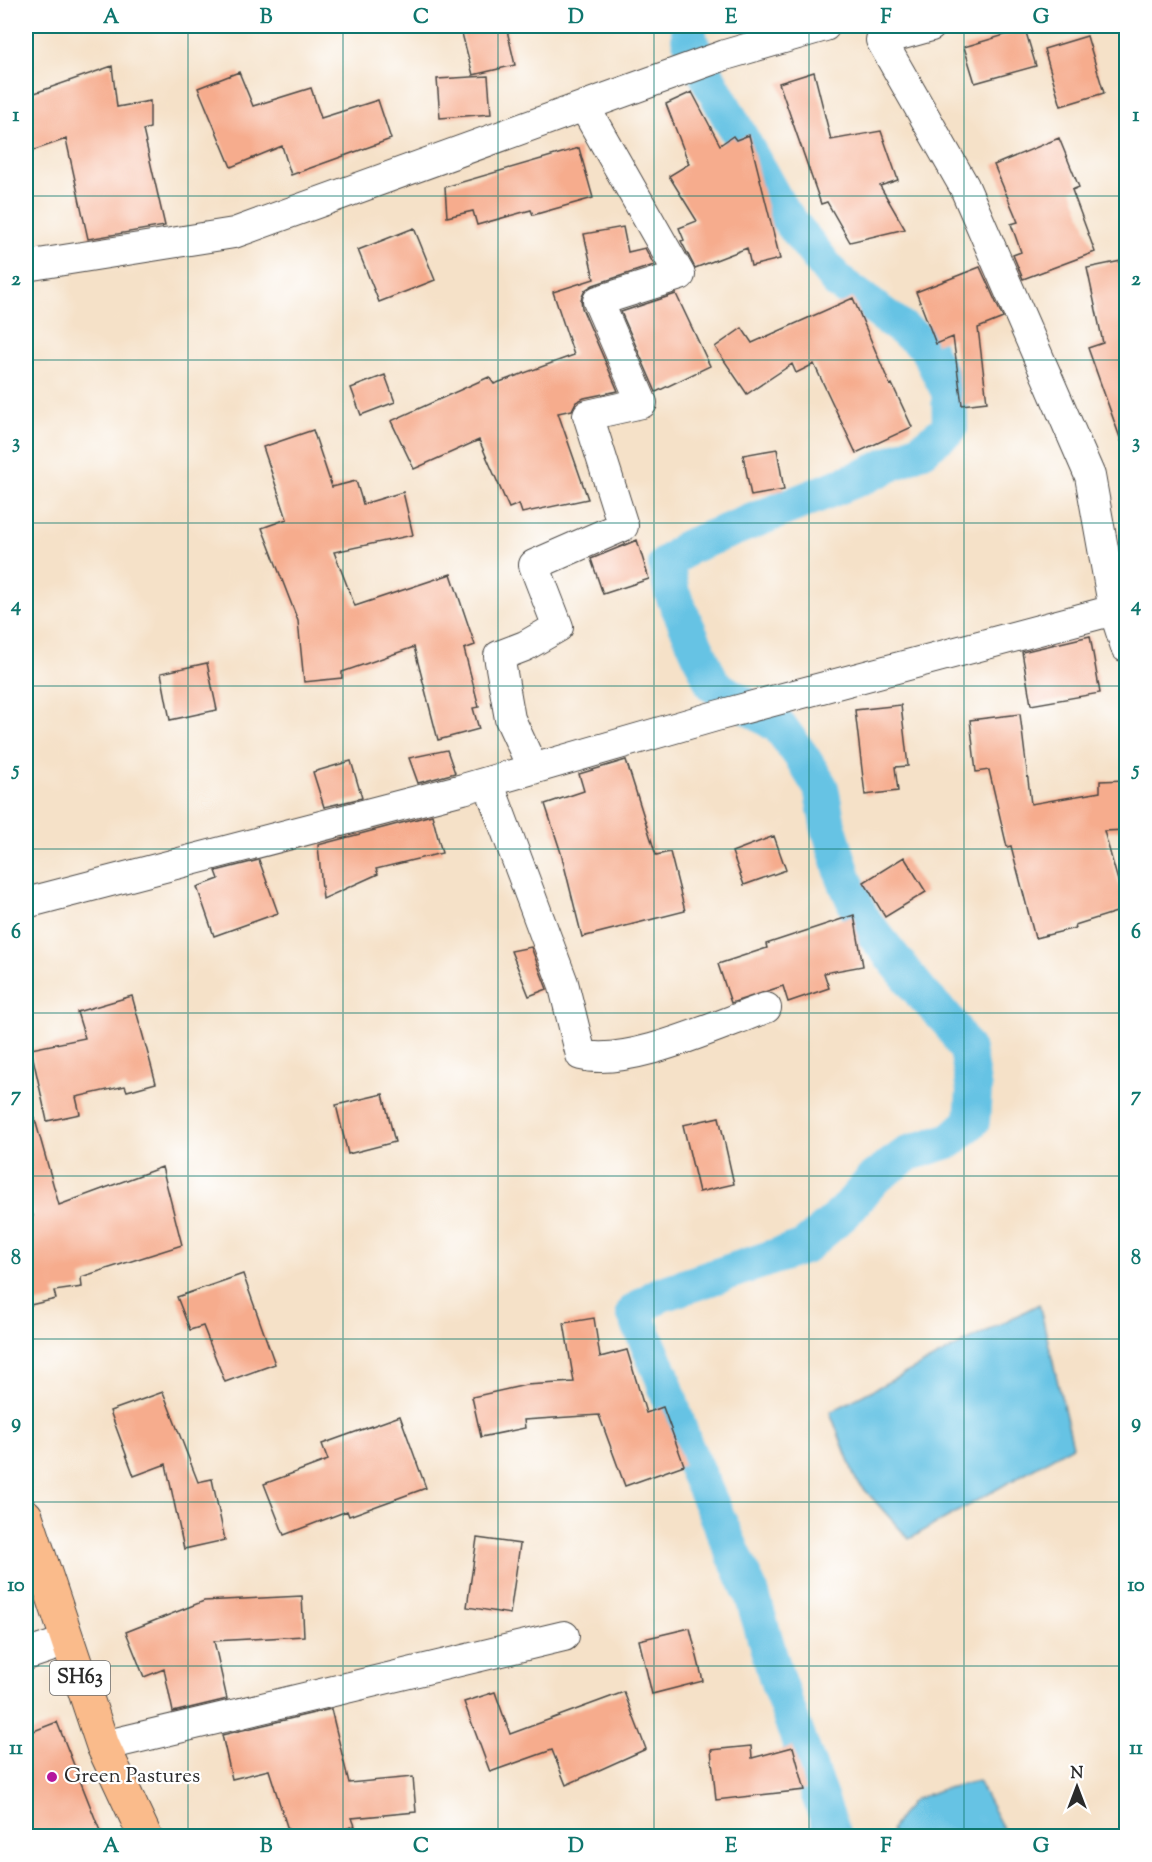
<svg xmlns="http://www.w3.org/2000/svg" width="1152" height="1862" font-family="'Sorts Mill Goudy',serif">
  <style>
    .water { fill: #66c3e4; stroke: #487788; stroke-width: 1.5 }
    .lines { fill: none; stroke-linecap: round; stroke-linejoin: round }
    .canal { stroke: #66c3e4; stroke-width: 36 }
    .building { fill: #f6ac8d }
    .minor-casing { stroke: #494643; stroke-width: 32 }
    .primary-casing { stroke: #494643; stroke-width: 35 }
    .minor { stroke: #fff; stroke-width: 30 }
    .primary { stroke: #fabb8b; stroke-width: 33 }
    .grid { fill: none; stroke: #0f766e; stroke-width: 1.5; stroke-opacity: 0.55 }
    .poi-dot { fill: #b5179e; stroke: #fff; stroke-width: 2 }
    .labels { text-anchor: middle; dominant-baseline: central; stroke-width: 4.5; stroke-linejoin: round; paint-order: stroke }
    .shield { fill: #fff; stroke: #6b6b6b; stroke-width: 1.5 }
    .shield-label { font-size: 20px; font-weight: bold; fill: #2b2b2b }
    .poi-label { font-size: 21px; fill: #2b2b2b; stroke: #fff; text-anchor: start }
    .neatline { fill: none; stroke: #0f766e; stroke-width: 2 }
    .grid-label { font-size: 20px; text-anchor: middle; font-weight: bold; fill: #0f766e }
  </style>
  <rect width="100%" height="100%" fill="#fff"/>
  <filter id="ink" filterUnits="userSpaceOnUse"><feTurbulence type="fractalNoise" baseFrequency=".0167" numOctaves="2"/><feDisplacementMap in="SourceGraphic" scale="12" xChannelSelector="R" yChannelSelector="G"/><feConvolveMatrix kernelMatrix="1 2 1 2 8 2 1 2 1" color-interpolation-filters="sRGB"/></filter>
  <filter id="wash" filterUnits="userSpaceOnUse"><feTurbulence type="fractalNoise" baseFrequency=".008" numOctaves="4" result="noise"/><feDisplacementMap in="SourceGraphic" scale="24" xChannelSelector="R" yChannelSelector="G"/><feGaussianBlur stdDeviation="1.35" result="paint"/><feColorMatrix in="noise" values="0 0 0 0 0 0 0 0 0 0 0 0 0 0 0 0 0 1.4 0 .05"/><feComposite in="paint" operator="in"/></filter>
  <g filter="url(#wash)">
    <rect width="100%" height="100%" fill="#f5e1c8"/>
    <path class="water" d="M1039 1304 1073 1446 909 1539 856 1480 830 1412Z
      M978 1781 1007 1836H893L891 1829 913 1800 942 1789Z"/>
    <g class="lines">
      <path class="canal" d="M689 26V38L710 82 779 207 837 281 925 345 949 392 950 428 921 450 865 476 688 547 666 564 672 593 713 685 779 726 802 757 821 788 828 825 844 878 862 919 923 995 949 1022 967 1050 974 1090 972 1121 951 1140 909 1153 874 1178 844 1213 804 1247 659 1295 634 1312 662 1376 684 1443 752 1595 778 1683 834 1836"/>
    </g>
    <g id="blocks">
      <path class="building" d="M460 26H506L515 65 473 75Z
        M1025 29 1036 66 975 83 964 47Z
        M1087 36 1104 93 1061 106 1044 49Z
        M112 66 117 107 150 101V128L143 130 165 226 88 239 66 139 26 153V96Z
        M239 72 253 106 311 88 321 118 378 100 391 139 291 175 282 146 231 167 198 88Z
        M814 72 831 140 881 131 898 180 880 186 905 229 850 242 827 202 821 204 779 83Z
        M488 76 491 114 440 118 437 79Z
        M692 92 720 145 733 136 736 140 749 135 780 259 751 266 747 248 695 268 681 241 684 240 679 228 697 221 669 176 689 164 666 104Z
        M1059 138 1079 187 1072 190 1095 252 1023 279 1013 255 1021 252 1011 224 1018 222 994 165Z
        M579 148 593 198 533 215 531 210 477 225 473 211 447 217 445 187Z
        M623 227 628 252 645 248 654 265 593 285 585 290 581 299 582 308 618 391 584 398 576 402 572 410 558 413 588 499 522 513 519 504 509 508 479 440 414 469 391 421 489 377 494 384 574 355 553 292 594 279 584 234Z
        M414 228 435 280 379 302 358 250Z
        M1126 260V445L1123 446 1088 348 1103 343 1087 268Z
        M980 267 1003 318 978 328 987 402 962 405 953 337 936 344 916 292Z
        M676 294 710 366 656 392 621 312Z
        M853 298 890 385 892 384 912 427 856 453 814 364 796 373 792 364 747 394 715 347 742 328 752 343Z
        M385 375 395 402 361 415 351 388Z
        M313 430 332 487 356 481 363 504 403 492 413 535 334 552 355 606 451 574 475 645 464 649 479 707 473 708 479 729 438 740 414 647 342 672V678L304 682 298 621 262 528 287 519 263 447Z
        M777 449 784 490 751 496 743 455Z
        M637 540 649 579 603 594 591 559Z
        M1090 636 1100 693 1031 705 1022 652Z
        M207 663 217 710 170 720 161 673Z
        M901 705 908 766 895 767 898 791 865 795 855 710Z
        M1020 714 1031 804 1100 792V781L1126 780V830L1104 831 1126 909 1075 925 1076 928 1035 938 1011 846 1007 847 989 770 976 772 970 720Z
        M447 750 455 773 418 783 409 758Z
        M626 760 656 855 670 852 685 911 582 937 561 853 545 804 584 791 579 774Z
        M351 761 362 798 324 807 313 772Z
        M432 815 442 853 376 869 378 874 323 899 318 845Z
        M774 836 786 870 744 885 732 852Z
        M904 857 926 892 885 917 864 882Z
        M259 860 278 913 214 936 197 887 219 879 216 871Z
        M854 915 863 966 824 973 829 988 788 1002 783 986 731 1003 718 964 767 948 766 944Z
        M531 947 547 989 529 996 511 951Z
        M132 996 156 1083 127 1091 125 1086 76 1097 80 1114 47 1121 31 1049 85 1038 77 1012Z
        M383 1094 395 1142 348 1154 336 1105Z
        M34 1116 59 1205 162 1167 182 1245 81 1277 82 1287 54 1291 56 1299 26 1306V1217L33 1216 26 1193V1117Z
        M719 1117 734 1184 699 1192 683 1125Z
        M243 1274 275 1364 225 1382 203 1326 190 1330 177 1297Z
        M594 1318 600 1357 627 1350 646 1413 663 1407 684 1465 625 1486 599 1415 524 1420 525 1428 481 1437 472 1397 526 1385 574 1382 564 1323Z
        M163 1392 198 1482 212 1479 225 1540 184 1549 166 1464 134 1476 110 1411Z
        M400 1416 426 1488 349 1516 347 1511 284 1535 264 1484 328 1460 322 1444Z
        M477 1538 520 1544 510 1614 467 1607Z
        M302 1596 304 1636 214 1641 227 1699 173 1712 164 1669 144 1677 126 1632 204 1601Z
        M690 1628 703 1681 652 1694 639 1640Z
        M495 1692 510 1734 624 1692 646 1749 566 1785 552 1750 490 1772 464 1702Z
        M331 1709 349 1783 413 1777 416 1812 352 1818 355 1826 320 1836H290L269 1770 232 1779 222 1735Z
        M57 1722 102 1836H32L26 1820V1734Z
        M751 1746 752 1758 793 1747 805 1790 716 1800 711 1750Z"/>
    </g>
  </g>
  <g filter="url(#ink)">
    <use href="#blocks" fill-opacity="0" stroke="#494643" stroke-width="1.5"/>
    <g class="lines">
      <g class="minor-casing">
        <path id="minor" d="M931 26 881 40 964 186 1090 476 1114 610 1126 647
          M26 266 234 233 725 55 825 26
          M533 769 510 719 499 656 525 646 558 627 534 565 623 526 588 415 642 403 598 301 680 275 584 106
          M488 782 563 983 581 1055C629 1067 717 1025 766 1008
          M26 903 463 789 716 716 1114 610
          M26 1655 67 1641
          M103 1746 564 1636"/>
      </g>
      <g class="primary-casing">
        <path id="primary" d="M26 1516 103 1746 145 1836"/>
      </g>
      <use href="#minor" class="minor"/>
      <use href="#primary" class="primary"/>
    </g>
  </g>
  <path class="grid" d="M188 26V1836M343 26V1836M498 26V1836M654 26V1836M809 26V1836M964 26V1836M26 196H1126M26 360H1126M26 523H1126M26 686H1126M26 849H1126M26 1013H1126M26 1176H1126M26 1339H1126M26 1502H1126M26 1666H1126"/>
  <circle class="poi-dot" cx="52" cy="1777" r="6"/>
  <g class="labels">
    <rect class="shield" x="50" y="1661" width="60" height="34" rx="4.5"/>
    <g class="shield-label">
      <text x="80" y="1678">SH63</text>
    </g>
    <g class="poi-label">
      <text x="64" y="1777">Green Pastures</text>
    </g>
  </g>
  <rect width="1152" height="1862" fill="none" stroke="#fff" stroke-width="66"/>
  <g transform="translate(1077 1787)" stroke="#ffffff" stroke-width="4.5" paint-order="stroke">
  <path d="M0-4.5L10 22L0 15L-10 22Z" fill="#2b2b2b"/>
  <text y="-9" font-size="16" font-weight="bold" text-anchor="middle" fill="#2b2b2b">N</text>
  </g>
  <rect x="33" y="33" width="1086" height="1796" class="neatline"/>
  <g class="grid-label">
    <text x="111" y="23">A</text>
    <text x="266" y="23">B</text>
    <text x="421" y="23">C</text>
    <text x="576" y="23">D</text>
    <text x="731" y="23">E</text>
    <text x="886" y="23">F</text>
    <text x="1041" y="23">G</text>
    <text x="16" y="121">1</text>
    <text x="1136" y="121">1</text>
    <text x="16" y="285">2</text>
    <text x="1136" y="285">2</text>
    <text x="16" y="448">3</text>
    <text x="1136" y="448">3</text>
    <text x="16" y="611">4</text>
    <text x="1136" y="611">4</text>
    <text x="16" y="775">5</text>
    <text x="1136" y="775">5</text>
    <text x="16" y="938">6</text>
    <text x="1136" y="938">6</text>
    <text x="16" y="1101">7</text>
    <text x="1136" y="1101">7</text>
    <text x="16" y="1264">8</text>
    <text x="1136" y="1264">8</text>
    <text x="16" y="1428">9</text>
    <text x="1136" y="1428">9</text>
    <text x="16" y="1591">10</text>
    <text x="1136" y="1591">10</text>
    <text x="16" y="1754">11</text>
    <text x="1136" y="1754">11</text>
    <text x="111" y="1852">A</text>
    <text x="266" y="1852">B</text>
    <text x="421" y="1852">C</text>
    <text x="576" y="1852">D</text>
    <text x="731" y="1852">E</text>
    <text x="886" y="1852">F</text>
    <text x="1041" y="1852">G</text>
  </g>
</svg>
